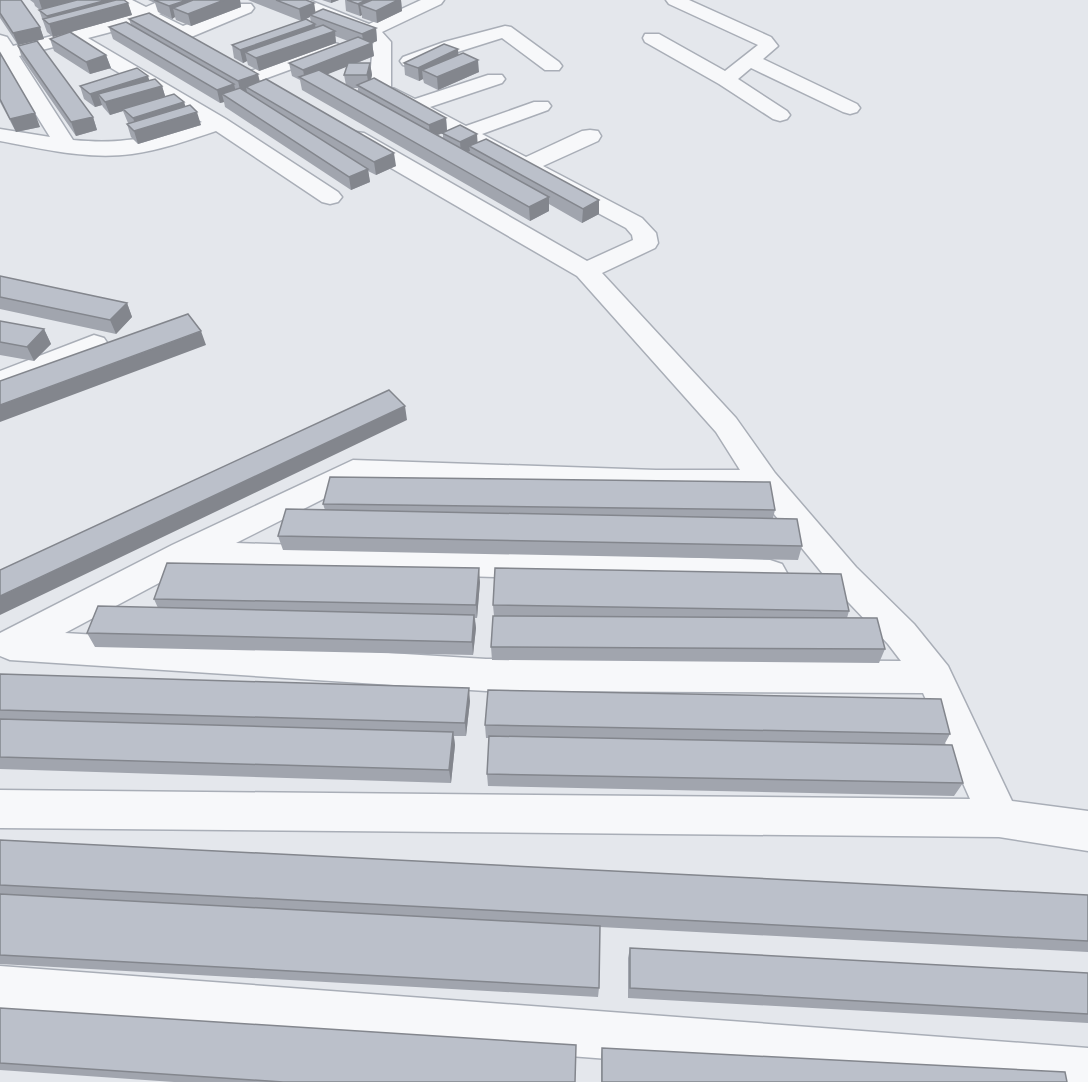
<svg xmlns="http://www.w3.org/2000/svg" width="1088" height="1082" font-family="'Varela Round',sans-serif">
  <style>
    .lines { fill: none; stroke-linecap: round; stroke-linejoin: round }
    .minor-casing { stroke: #a9aeb7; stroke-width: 3 }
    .minor { fill: #f7f8fa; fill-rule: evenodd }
    .wall { fill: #a1a5ae; fill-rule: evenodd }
    .shaded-wall { fill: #83868d }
    .building { fill: #bbc0ca; stroke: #83868d; stroke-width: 1.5 }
  </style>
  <rect width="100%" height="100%" fill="#e4e7ec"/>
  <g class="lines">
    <g class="minor-casing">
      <path id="minor" d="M110 0H132L146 7 162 0H186L183 4 159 14 183 26 239 4H251L254 8 251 12 184 40 144 20 126 28 88 38 226 119 338 192 342 197 338 202 330 204 322 202 216 131C189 140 161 150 132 154 88 160 43 149 0 141V129L50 137 2 60 0 61V35L7 37 13 46 114 20 131 13ZM69 43 202 122C153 137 125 145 73 140L19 56Z
        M285 0H309L369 24 421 0H444L441 4 382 32 391 42V87L415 99 488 75H502L505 79 502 83 430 107 466 126 534 102H548L551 106 548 110 482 134 526 157 582 131 590 130 598 131 601 136 598 141 543 166 642 218 656 233 658 243 655 248 602 273 736 418 775 473 856 567 914 624 948 666 1012 801 1088 811V851L999 837 0 828V790L970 799 923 693 486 691 10 660 0 656V633L172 545 353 460 656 470H740L716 432 577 276 348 143 345 138 348 133 356 132 364 133 587 261 633 240 632 235 626 228 375 94 370 78 373 44 364 35 288 4ZM357 482 656 492H756L832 585 888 644 901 661 486 659 65 633 189 567 770 586 782 582 787 573 782 564 770 560 236 543Z
        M666 0H689L771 37 778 46 763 59 857 104 860 108 857 112 850 114 843 112 751 68 738 79 787 111 790 115 787 119 780 121 773 119 719 84 645 42 643 38 645 34H659L725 71 758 45 669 4Z
        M505 26 511 27 559 62 562 66 559 70H545L502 38 410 67 403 65 400 61 403 57 444 42Z
        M331 42 338 44 340 48 338 52 259 81H245L242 77 245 73Z
        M94 335 104 338 108 344 104 350 0 390V371Z
        M0 966 1088 1048V1082H905L0 1012Z"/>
    </g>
    <use href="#minor" class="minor"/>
  </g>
  <path class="wall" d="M0 0 40 27 44 39 18 45 0 18Z
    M30 0H124L128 3 132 15 53 37 47 32 39 10H40L35 6 34 3Z
    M148 0H240L241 7 191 26 176 20 175 17 172 19 158 12 155 3Z
    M248 0H306L314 3 315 13 376 28 377 41 372 43 374 56 357 63H370L372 75 371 79 446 118 447 131 477 143 599 200V214L582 223 549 204V211L530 221 302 90 300 80 292 76 289 63 348 41 335 36 336 43 259 71 248 65 247 61 243 63 234 58 232 45 311 22 310 17 301 21ZM347 66 344 75 346 85 327 74ZM351 88H358V91ZM443 133V138L438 135Z
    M322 0H339L331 3Z
    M345 0H401L402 11 377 23 362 18V15L360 16 346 11Z
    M129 19 260 81 396 166 376 175 368 171 370 182 351 190 225 107 224 102 220 103 113 39 109 27 131 25Z
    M50 39 106 55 111 68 90 74 54 51Z
    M18 46 93 117 97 130 76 136 22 58Z
    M0 53 40 127 16 132 0 102Z
    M459 55 479 72 438 90 424 83 423 79 419 81 405 75 404 63Z
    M149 80 162 86 165 96 184 102 185 106 201 125 138 144 131 137 127 124 128 123 123 111 110 115 103 107 102 105 95 107 84 99 80 86Z
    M0 276 127 303 132 317 116 334 0 309Z
    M0 321 44 329 51 344 34 361 0 355Z
    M323 504 775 510 773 518 802 546 798 560 283 550 278 536 325 510Z
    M480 582 477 618H475L476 628 473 655 95 647 87 633 158 608 154 599Z
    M493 605 849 611 847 618 885 649 879 663 492 660 491 647 494 616Z
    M0 674 470 701 466 736H454L455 745 451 783 0 769Z
    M485 725 950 734 944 745 963 783 954 796 488 786 487 774 489 738H486Z
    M0 840 1088 895V952L600 927 599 988 598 997 0 964Z
    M630 948 1088 973V1023L628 998V958Z
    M0 1008 575 1082H174L0 1070Z
    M602 1048 1067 1082H601V1056Z"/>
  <path class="shaded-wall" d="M39 0H85L43 12Z
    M107 0H120L128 3 132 15 53 37 47 16Z
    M187 0H222L173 8 175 17 172 19 169 6Z
    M224 0H240L241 7 191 26 188 14Z
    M331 0H339L331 3Z
    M366 0H383L360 5 362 15 360 16 358 4Z
    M398 0H401L402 11 377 23 376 11Z
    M314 3 316 15H310V17L301 21 299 9Z
    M315 24 317 36 245 52 247 61 243 63 240 50Z
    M40 27 44 39 18 45 13 33Z
    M376 28 377 41 370 44 372 43 374 56 308 82 305 80 303 70 364 46 362 34Z
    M335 31 336 43 259 71 256 58Z
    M458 49 459 61 422 70 423 79 419 81 418 68Z
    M106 55 111 68 90 74 86 62Z
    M478 60 479 72 438 90 437 77Z
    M370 63 372 75 369 87 367 75Z
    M258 74 261 86 246 87 247 92 241 94 238 81Z
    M148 76 152 89 162 86 166 99 123 109V111L110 115 105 102 98 94 102 105 95 107 90 94Z
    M234 84 237 97 222 94 224 102 220 103 217 90Z
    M184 102 188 115 197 112 201 125 138 144 134 131 137 130 133 118Z
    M35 113 40 127 16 132 10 119Z
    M93 117 97 130 76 136 71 122Z
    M446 118 447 131 430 138 429 125Z
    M477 134 478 148 469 146 470 151 461 155 460 142Z
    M394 153 396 166 376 175 374 162Z
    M368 169 370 182 351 190 349 177Z
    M549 197V211L530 221 529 207Z
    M599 200V214L582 223 583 209Z
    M127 303 132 317 116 334 110 320Z
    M44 329 51 344 34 361 27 347Z
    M201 331 206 345 0 422V405Z
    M405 406 407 420 0 615V596Z
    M479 568 480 582 477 618 476 605Z
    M474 615 476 628 473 655 472 642Z
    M469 688 470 701 466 736 465 723Z
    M453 732 455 745 451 783 449 770Z"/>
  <path class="building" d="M0 0H21L40 27 13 33 0 13Z
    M77 0H107L47 16 39 10Z
    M116 0H124L128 3 49 24 43 19Z
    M154 0H187L169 6Z
    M193 0H224L188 14 173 8Z
    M276 0H306L314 3 299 9Z
    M347 0H366L358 4Z
    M372 0H398L376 11 360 5Z
    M323 9 376 28 362 34 310 15Z
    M149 13 258 74 238 81 129 19Z
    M306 19 315 24 240 50 232 45Z
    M126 22 234 84 217 90 109 27Z
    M323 25 335 31 256 58 245 52Z
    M70 32 106 55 86 62 50 39Z
    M358 37 372 43 303 70 289 63Z
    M37 41 93 117 71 122 18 46Z
    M444 44 458 49 418 68 404 63Z
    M0 53 35 113 10 119 0 99Z
    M463 53 478 60 437 77 422 70Z
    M348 63H370L367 75H344Z
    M137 68 148 76 90 94 80 86Z
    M319 70 549 197 529 207 299 77Z
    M374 78 446 118 429 125 357 85Z
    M155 79 162 86 105 102 98 94Z
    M266 79 394 153 374 162 246 87Z
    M240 88 368 169 349 177 222 94Z
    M174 94 184 102 133 118 123 109Z
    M190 105 197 112 134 131 127 124Z
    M460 125 477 134 460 142 442 133Z
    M486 139 599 200 583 209 469 146Z
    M0 276 127 303 110 320 0 297Z
    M188 314 201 331 0 405V381Z
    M0 321 44 329 27 347 0 342Z
    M389 390 405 406 0 596V570Z
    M330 477 770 482 775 510 323 504Z
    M286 509 797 519 802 546 278 536Z
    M167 563 479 568 476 605 154 599Z
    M495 568 841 574 849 611 493 605Z
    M98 606 474 615 472 642 87 633Z
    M493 616 877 618 885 649 491 647Z
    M0 674 469 688 465 723 0 710Z
    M488 690 941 699 950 734 485 725Z
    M0 719 453 732 449 770 0 757Z
    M489 736 952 745 963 783 487 774Z
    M0 840 1088 895V941L0 885Z
    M0 894 600 926 599 988 0 955Z
    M630 948 1088 973V1014L630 988Z
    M0 1008 576 1045 575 1082H283L0 1063Z
    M602 1048 1065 1072 1067 1082H602Z"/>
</svg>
